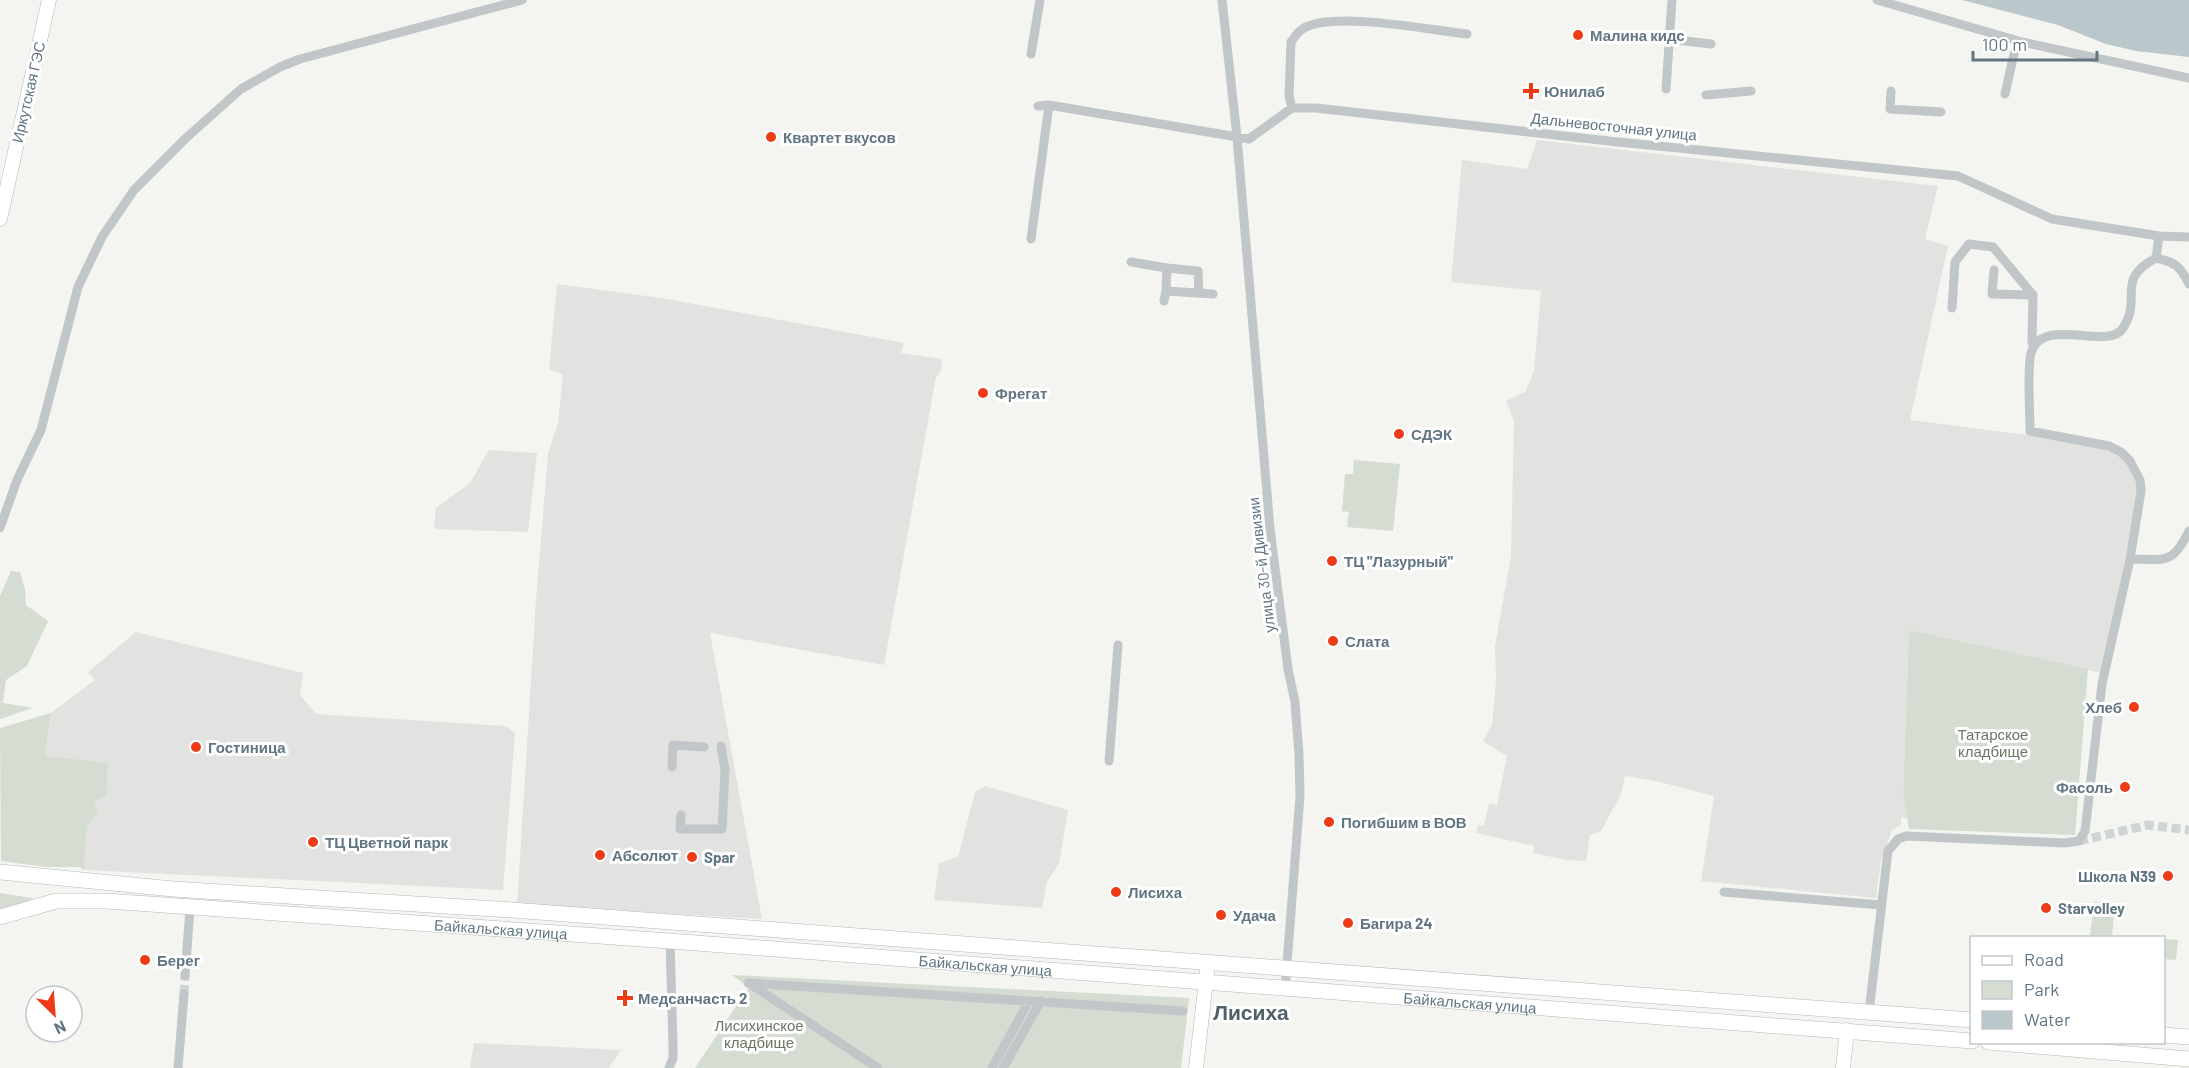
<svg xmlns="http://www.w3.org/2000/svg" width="2189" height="1068" font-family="Barlow,sans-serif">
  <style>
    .built { fill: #e2e3e1 }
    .green { fill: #d5dcd1 }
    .water { fill: #bac7cb }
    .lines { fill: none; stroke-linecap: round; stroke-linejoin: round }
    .street-tunnel { stroke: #cfd4d5; stroke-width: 9; stroke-dasharray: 9 4.5; stroke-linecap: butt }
    .secondary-casing { stroke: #b3b9bd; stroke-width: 15 }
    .primary-casing { stroke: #b4b9bc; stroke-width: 16 }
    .street { stroke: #c1c6c8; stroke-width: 9 }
    .secondary { stroke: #fff; stroke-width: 14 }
    .primary { stroke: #fff; stroke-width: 15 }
    .poi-dot { fill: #ed3a17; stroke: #fff; stroke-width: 2 }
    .labels { text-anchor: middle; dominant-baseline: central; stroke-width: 6; stroke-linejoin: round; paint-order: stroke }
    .poi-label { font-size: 15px; font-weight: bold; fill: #617683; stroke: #fff; text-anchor: start }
    .street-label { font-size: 15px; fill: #617683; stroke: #fff }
    .park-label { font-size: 15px; fill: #677a61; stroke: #fff }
    .district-label { font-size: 21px; font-weight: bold; fill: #505f68; stroke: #fff }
  </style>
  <rect width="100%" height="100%" fill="#f4f4f0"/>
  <path class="built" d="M1537 140 1938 186 1925 239 1948 246 1910 420 2043 437 2104 449 2122 456 2135 471 2139 492 2101 673 1909 630 1903 795 1907 818H1901V825L1892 830 1881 861 1876 898 1701 881 1714 796 1656 781 1625 776 1621 794 1601 831 1590 835 1586 861 1566 860 1533 853 1534 846 1476 833 1478 825 1484 826 1489 803 1497 805 1507 756 1483 741 1492 725 1496 680 1495 646 1511 556 1514 421 1506 401 1525 392 1534 371 1541 291 1451 282 1458 203 1462 160 1527 169Z
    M557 284 668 299 904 343 901 353 942 359 941 371 936 377 884 665 710 633 762 919 517 905 536 600 548 454 558 423 563 375 549 369Z
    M489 450 537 453 528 532 436 529 434 526 436 508 470 483Z
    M136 632 303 673 300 695 316 714 506 726 515 733 503 890 84 870 87 828 98 812 45 756 51 713 95 680 88 672Z
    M985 786 1068 810 1059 864 1047 881 1042 908 934 900 939 863 958 857 975 792Z
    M474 1043 621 1050 609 1068H470Z"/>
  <path class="green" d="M1354 460 1400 464 1393 531 1347 527 1349 512 1342 511 1345 474H1353Z
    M11 571 20 572 25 589 26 605 48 621 27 666 6 680 3 703 33 708 0 719V596Z
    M1909 630 2088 669 2075 835 1909 829 1903 795Z
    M51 713 45 756 108 763 106 797 94 801 98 812 87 828 84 870 79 867H46L1 861 0 728Z
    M0 893 32 898 30 901 0 911Z
    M2094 902 2115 904 2112 937 2090 936Z
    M2164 939 2178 940 2176 960 2164 959Z
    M732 975 1189 998 1181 1068H695L749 987Z"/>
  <path class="water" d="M1962 0H2189V57L2136 51 2106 44 2058 25Z"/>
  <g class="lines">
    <path class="street-tunnel" d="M2079 841 2148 825 2189 830
      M184 994 185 976"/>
    <g class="secondary-casing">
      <path id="secondary" d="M0 219 49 0
        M1196 1068 1208 963
        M1843 1068 1847 1030"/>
    </g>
    <g class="primary-casing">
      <g id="primary">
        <path d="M0 872 173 889 512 910 1972 1020"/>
        <path id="s1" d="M0 917 56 901H107L670 941 1972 1041"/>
        <path d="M2164 1035 2189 1037"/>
        <path d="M1988 1042 2189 1059"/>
      </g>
    </g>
    <path class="street" d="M1222 0 1237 137 1270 529 1288 669 1295 702 1299 755 1300 796 1285 989
      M1877 0 2022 42 2189 78
      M1668 39 1711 44
      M1031 54 1040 0
      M1666 89 1672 0
      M1891 91 1890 109 1941 112
      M2005 94 2014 54
      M1706 95 1751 91
      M1038 106 1049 105 1249 139 1292 108H1316L1618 142 1958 176 2052 219 2159 236 2189 237
      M1292 108 1289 96 1291 42C1295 36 1298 31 1304 28 1335 11 1430 30 1467 34
      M1031 239 1049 105
      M2156 258 2159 236
      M1131 262 1167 268
      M1994 270 1992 294 2033 295 2032 343
      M1166 291 1167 268 1198 271 1199 293
      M1164 301 1166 291 1213 294
      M1952 308 1955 262 1969 244 1993 247 2033 295
      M0 528 17 480 41 430 78 287 102 237 134 190 186 138 241 89 280 67 300 59 522 0
      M2130 559C2165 559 2172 566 2189 531
      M1109 761 1118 645
      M672 767 673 745 704 747
      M681 815 680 829H722L725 770 721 746
      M1724 892 1881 905
      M185 976 190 908
      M748 983 1183 1011
      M750 984 878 1068
      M1869 1012 1888 851 1898 839 1906 836 2064 843 2079 841 2085 831 2102 684 2130 559 2141 491 2140 480 2130 461 2121 452 2109 446 2030 431C2030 412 2027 368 2031 353 2043 314 2108 352 2123 328 2143 298 2114 280 2156 258 2175 262 2180 266 2189 284
      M178 1068 184 994
      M669 1068 673 1058V1046L670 941
      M992 1068 1029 1001
      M1003 1068 1041 1001"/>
    <use href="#secondary" class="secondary"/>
    <use href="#primary" class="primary"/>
  </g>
  <g class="poi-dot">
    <circle cx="1578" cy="35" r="6"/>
    <path d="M1528 82h6v6h6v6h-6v6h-6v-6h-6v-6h6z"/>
    <circle cx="771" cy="137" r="6"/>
    <circle cx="983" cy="393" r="6"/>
    <circle cx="1399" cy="434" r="6"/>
    <circle cx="1332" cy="561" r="6"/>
    <circle cx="1333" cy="641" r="6"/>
    <circle cx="2134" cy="707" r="6"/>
    <circle cx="196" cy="747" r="6"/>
    <circle cx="2125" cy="787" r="6"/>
    <circle cx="1329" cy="822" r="6"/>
    <circle cx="313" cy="842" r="6"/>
    <circle cx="600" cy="855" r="6"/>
    <circle cx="692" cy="857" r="6"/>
    <circle cx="2168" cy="876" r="6"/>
    <circle cx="1116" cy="892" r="6"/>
    <circle cx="2046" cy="908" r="6"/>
    <circle cx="1221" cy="915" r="6"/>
    <circle cx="1348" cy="923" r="6"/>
    <circle cx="145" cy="960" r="6"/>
    <path d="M622 989h6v6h6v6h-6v6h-6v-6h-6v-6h6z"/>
  </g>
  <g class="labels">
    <g class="poi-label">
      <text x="1590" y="35">Малина кидс</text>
      <text x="1544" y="91">Юнилаб</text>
      <text x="783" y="137">Квартет вкусов</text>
      <text x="995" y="393">Фрегат</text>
      <text x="1411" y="434">СДЭК</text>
      <text x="1344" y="561">ТЦ "Лазурный"</text>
      <text x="1345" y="641">Слата</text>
      <text x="2122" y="707" text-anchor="end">Хлеб</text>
      <text x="208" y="747">Гостиница</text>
      <text x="2113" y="787" text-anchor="end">Фасоль</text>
      <text x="1341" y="822">Погибшим в ВОВ</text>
      <text x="325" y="842">ТЦ Цветной парк</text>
      <text x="612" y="855">Абсолют</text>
      <text x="704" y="857">Spar</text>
      <text x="2156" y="876" text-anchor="end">Школа N39</text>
      <text x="1128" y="892">Лисиха</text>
      <text x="2058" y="908">Starvolley</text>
      <text x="1233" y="915">Удача</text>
      <text x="1360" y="923">Багира 24</text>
      <text x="157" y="960">Берег</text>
      <text x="638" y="998">Медсанчасть 2</text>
    </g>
    <g class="street-label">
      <text transform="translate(28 92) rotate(-77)">Иркутская ГЭС</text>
      <text transform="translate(1614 126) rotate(6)">Дальневосточная улица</text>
      <text transform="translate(1261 565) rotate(-97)">улица 30-й Дивизии</text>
      <text stroke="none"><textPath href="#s1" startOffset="504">Байкальская улица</textPath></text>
      <text stroke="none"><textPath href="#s1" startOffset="990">Байкальская улица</textPath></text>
      <text stroke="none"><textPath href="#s1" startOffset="1476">Байкальская улица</textPath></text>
    </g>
    <g class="park-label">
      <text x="1993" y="734">Татарское<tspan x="1993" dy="17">кладбище</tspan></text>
      <text x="759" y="1025">Лисихинское<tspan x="759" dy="17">кладбище</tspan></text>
    </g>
    <g class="district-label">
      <text x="1251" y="1011">Лисиха</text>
    </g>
  </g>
  <rect x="1970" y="936" width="195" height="108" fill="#ffffff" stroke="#c0c8cd" stroke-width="1.5"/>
  <rect x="1982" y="956" width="30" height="9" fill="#ffffff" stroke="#c0c8cd" stroke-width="1.5"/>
  <text x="2024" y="966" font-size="18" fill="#617683">Road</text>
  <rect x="1982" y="981" width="30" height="18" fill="#d5dcd1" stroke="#c0c8cd" stroke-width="1.5"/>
  <text x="2024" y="996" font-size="18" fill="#617683">Park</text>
  <rect x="1982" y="1011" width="30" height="18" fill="#bac7cb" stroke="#c0c8cd" stroke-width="1.5"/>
  <text x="2024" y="1026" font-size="18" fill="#617683">Water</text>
  <g transform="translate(54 1014) rotate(155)"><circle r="28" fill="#ffffff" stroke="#c0c8cd" stroke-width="1.5"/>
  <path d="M0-4.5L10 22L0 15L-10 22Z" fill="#ed3a17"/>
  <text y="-9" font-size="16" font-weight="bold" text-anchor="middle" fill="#617683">N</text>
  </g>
  <path d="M1973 51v9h124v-9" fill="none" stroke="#617683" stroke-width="3"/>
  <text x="1982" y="51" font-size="18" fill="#617683" stroke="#ffffff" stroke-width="4.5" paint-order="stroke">100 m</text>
</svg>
